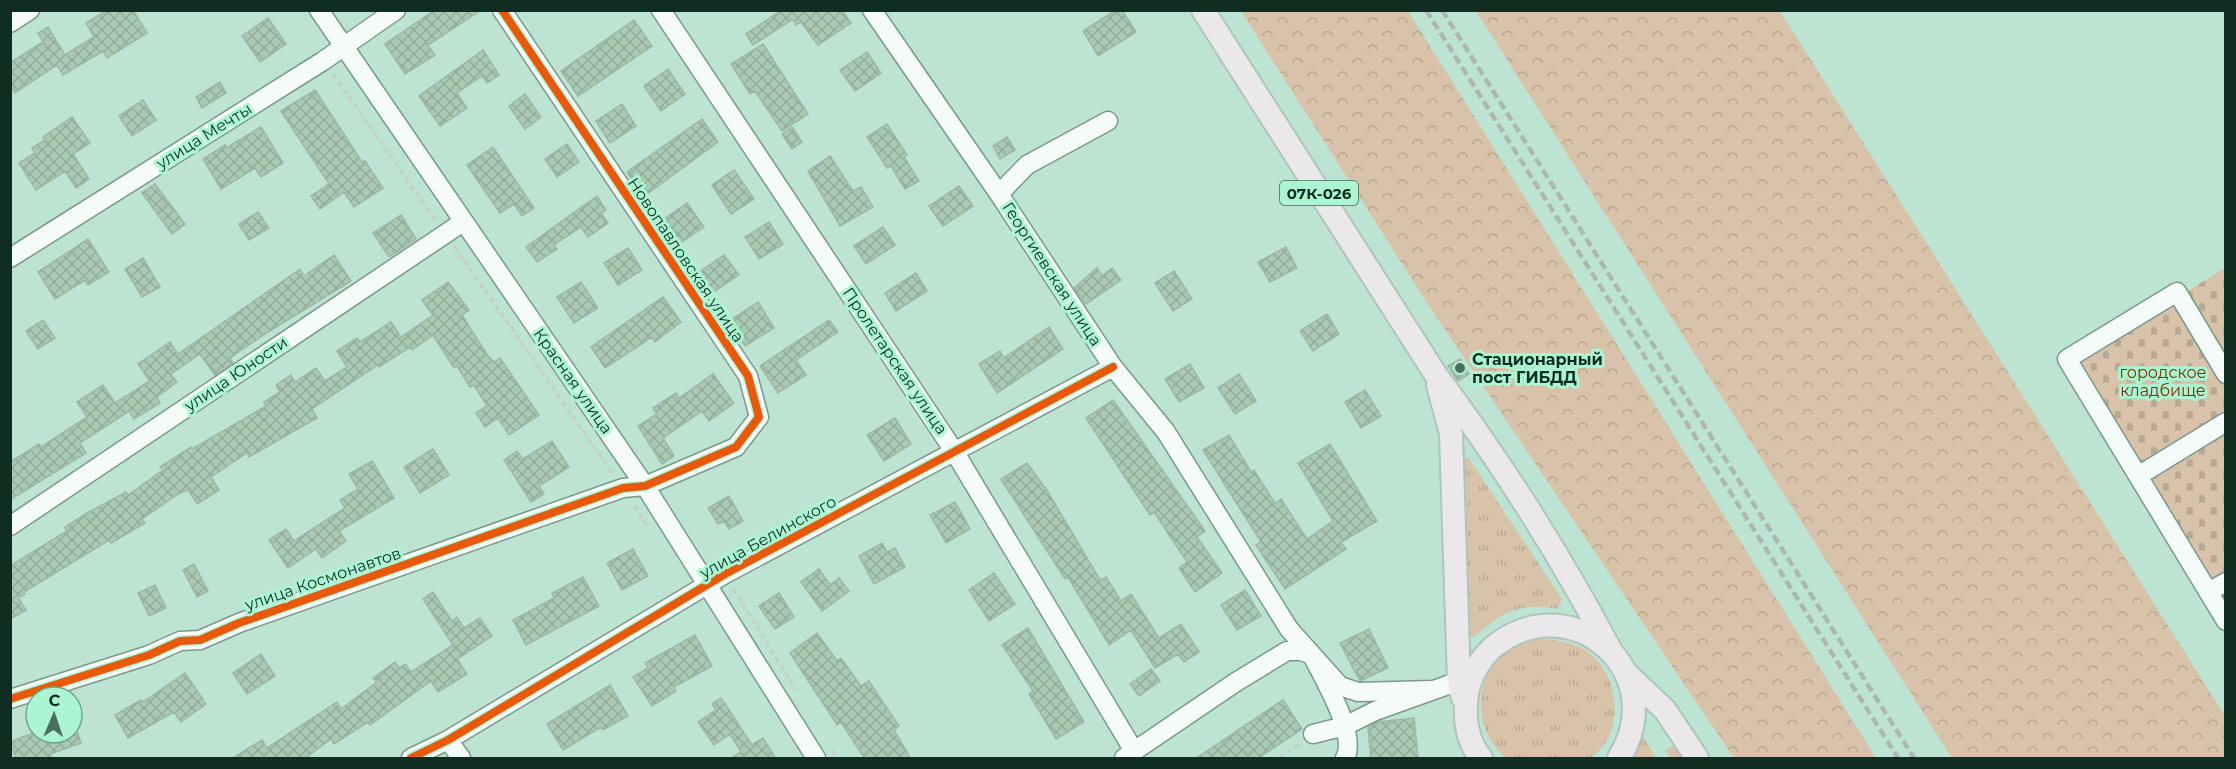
<svg xmlns="http://www.w3.org/2000/svg" width="2236" height="769" font-family="Montserrat,sans-serif">
  <style>
    .grass { fill: url(#grass-tufts) }
    .forest { fill: url(#forest-crowns) }
    .cemetery { fill: url(#cemetery-stones) }
    .building { fill: url(#building-cross-hatch); stroke: #9db7a6; stroke-width: 1.5 }
    .lines { fill: none; stroke-linecap: round; stroke-linejoin: round }
    .minor-casing { stroke: #7a998c; stroke-width: 21 }
    .major-casing { stroke: #afc4bb; stroke-width: 26 }
    .path { stroke: #c5d0cb; stroke-width: 3; stroke-dasharray: 6 3; stroke-linecap: butt }
    .minor { stroke: #f5fbf8; stroke-width: 18 }
    .major { stroke: #ebe8eb; stroke-width: 22 }
    .rail { stroke: #adb6b2; stroke-width: 4.5; stroke-dasharray: 9 4.5; stroke-linecap: butt }
    .cycleway-casing { stroke: #acf5d3; stroke-width: 11 }
    .cycleway { stroke: #e8590c; stroke-width: 8 }
    .poi-dot { fill: #4c6e5f; stroke: #acf5d3; stroke-width: 2 }
    .labels { text-anchor: middle; dominant-baseline: central; stroke-width: 6; stroke-linejoin: round; paint-order: stroke }
    .shield { fill: #acf5d3; stroke: #3e6a56; stroke-width: 1.5 }
    .shield-label { font-size: 15px; font-weight: bold; fill: #0f2e21 }
    .street-label { font-size: 16px; fill: #0f2e21; stroke: #acf5d3 }
    .poi-label { font-size: 16px; font-weight: bold; fill: #0f2e21; stroke: #acf5d3; text-anchor: start }
    .park-label { font-size: 16px; fill: #7e3102; stroke: #acf5d3 }
  </style>
  <defs>
    <pattern id="grass-tufts" width="24" height="20" patternUnits="userSpaceOnUse" patternTransform="scale(1.5)"><rect width="24" height="20" fill="#d8c2a9"/><path d="M3 7l-1-3M5 7V3M7 7l1-3M15 17l-1-3M17 17v-4M19 17l1-3" fill="none" stroke="#b8a791"/></pattern>
    <pattern id="forest-crowns" width="20" height="18" patternUnits="userSpaceOnUse" patternTransform="scale(1.5)"><rect width="20" height="18" fill="#d8c2a9"/><path d="M2 6a3 3 0 1 1 6 0M12 15a3 3 0 1 1 6 0" fill="none" stroke="#b8a791"/></pattern>
    <pattern id="cemetery-stones" width="16" height="16" patternUnits="userSpaceOnUse" patternTransform="scale(1.5)"><rect width="16" height="16" fill="#d8c2a9"/><path d="M2 7V4a2 2 0 0 1 4 0v3zM10 15v-3a2 2 0 0 1 4 0v3z" fill="#b8a791"/></pattern>
    <pattern id="building-cross-hatch" width="8" height="8" patternUnits="userSpaceOnUse" patternTransform="scale(1.5)"><rect width="8" height="8" fill="#aac9b3"/><path d="M0 0l8 8M0 8l8-8" fill="none" stroke="#91ad9a"/></pattern>
  </defs>
  <rect width="100%" height="100%" fill="#bde4d2"/>
  <path class="grass" d="M1468 457 1562 599 1558 609C1519 602 1502 612 1474 637L1466 634 1458 461Z
    M1539 639C1558 640 1576 642 1592 655 1620 679 1625 737 1590 758H1506C1472 730 1471 673 1512 648 1520 644 1530 642 1539 639Z
    M1642 735 1656 758H1631Z
    M1678 742 1689 758H1670L1665 751Z"/>
  <path class="forest" d="M1241 11H1408L1876 758H1734L1429 306Z
    M1476 11H1780L2225 716V758H1952Z"/>
  <path class="cemetery" d="M2225 268V602L2077 360Z"/>
  <path class="building" d="M107 10H133L147 33 107 58 103 51 63 75 57 65 15 93 10 85V63L43 42 38 33 48 27 65 55 94 37 86 23Z
    M435 10H481L428 45 435 55 405 74 385 44Z
    M782 10H842L851 23 818 45 801 22 796 25 793 19 753 45 746 34Z
    M1116 10H1122L1136 32 1098 56 1083 31Z
    M268 18 286 44 260 62 242 36Z
    M634 20 652 46 578 96 561 71Z
    M763 44 808 114 782 131 755 91 750 94 731 64Z
    M483 50 499 75 487 83 482 76 457 93 467 108 440 126 419 96Z
    M867 52 881 73 855 91 840 70Z
    M668 69 685 94 661 111 644 86Z
    M220 82 226 93 202 108 196 97Z
    M315 90 362 162 365 161 383 188 354 207 344 192 320 209 311 196 329 184 281 111Z
    M525 94 541 117 525 129 509 106Z
    M143 100 156 120 132 136 119 116Z
    M622 104 636 126 610 143 596 121Z
    M72 117 90 143 73 154 89 179 76 188 65 171 36 190 19 163 35 153 32 148 45 140 43 137Z
    M702 119 718 142 643 197 627 172Z
    M887 124 907 155 904 157 919 181 905 189 891 166 887 168 867 137Z
    M261 127 283 163 261 177 255 168 221 189 203 159 225 145 226 148Z
    M792 127 802 142 792 149 782 134Z
    M1007 137 1015 150 1000 159 993 146Z
    M567 144 579 162 557 177 545 159Z
    M493 147 534 208 522 216 514 204 500 213 467 165Z
    M830 156 853 191 861 187 873 207 840 226 808 171Z
    M734 170 754 199 731 214 712 185Z
    M155 184 185 224 172 234 142 193Z
    M959 186 973 206 943 226 929 206Z
    M597 196 606 210 601 213 608 223 588 237 581 227 554 245 557 249 537 262 526 247Z
    M687 203 704 227 680 243 663 220Z
    M258 212 269 228 249 240 239 224Z
    M401 215 416 239 389 257 373 233Z
    M769 222 783 244 759 259 745 237Z
    M883 227 895 245 866 264 854 246Z
    M88 239 109 272 88 285 85 280 55 299 38 272Z
    M1286 247 1297 268 1270 282 1258 262Z
    M628 248 642 270 618 285 604 263Z
    M334 255 351 281 268 332 230 358 233 363 215 375 200 354 171 374 177 382 157 397 160 403 134 419 129 411 80 443 86 453 10 500V462L39 444 41 447 87 417 77 402 103 385 115 403 150 381 138 364 170 342 178 354 300 269 304 276Z
    M724 255 739 275 712 293 698 273Z
    M143 258 160 287 142 297 125 269Z
    M1097 268 1102 276 1112 268 1121 280 1086 304 1074 288Z
    M1174 271 1192 299 1173 311 1155 283Z
    M916 273 927 291 896 311 885 293Z
    M448 282 469 310 462 315 488 356 494 362 500 358 539 415 509 435 498 418 485 427 476 413 487 406 474 385 470 387 457 366 454 368 433 335 412 350 410 347 379 367 378 365 312 409 317 418 249 457 247 453 211 477 219 490 197 504 188 490 178 494 142 519 145 523 111 543 109 540 24 592 25 594 18 598 26 610 10 619V566L67 531 65 527 87 513 126 492 128 495 163 470 160 467 191 447 192 449 266 406 264 402 280 392 276 385 291 375 295 382 316 368 325 381 347 367 337 351 357 338 360 342 391 322 401 337 433 315 422 300Z
    M581 282 598 308 574 323 557 297Z
    M663 297 681 322 655 342 652 337 605 368 591 347Z
    M758 302 774 328 745 346 729 321Z
    M1327 314 1339 334 1313 351 1300 331Z
    M43 320 55 338 38 349 26 331Z
    M829 320 838 332 796 360 806 375 778 393 760 366Z
    M1049 327 1063 349 997 393 979 364 1000 351 1004 358Z
    M1460 359 1469 374 1458 381 1448 366Z
    M1190 364 1204 388 1179 402 1165 379Z
    M713 374 734 403 709 421 702 411 663 438 674 456 662 464 638 426 657 414 653 408 676 393 679 398Z
    M1239 374 1256 401 1235 414 1218 388Z
    M1365 390 1381 416 1361 428 1345 402Z
    M1113 400 1205 531 1197 537 1222 573 1195 592 1179 568 1187 562 1154 512 1150 515 1086 418Z
    M895 418 911 444 884 461 867 435Z
    M1229 435 1251 472 1254 470 1275 503 1281 499 1307 539 1333 521 1298 463 1330 444 1377 521 1341 542 1346 549 1285 589 1256 545 1261 542 1203 450Z
    M552 441 569 467 539 486 544 494 531 502 504 460 517 451 523 459Z
    M433 449 449 475 420 493 404 467Z
    M372 461 394 498 339 531 346 541 322 558 316 549 288 568 269 540 286 529 294 541 345 508 340 500 358 489 349 474Z
    M1027 463 1048 492 1100 580 1106 577 1121 601 1131 594 1159 638 1181 624 1199 652 1184 662 1178 654 1155 668 1131 630 1109 645 1068 577 1065 579 1001 479Z
    M729 496 743 521 729 529 724 521 718 524 708 508Z
    M955 502 970 529 946 543 930 515Z
    M882 543 887 552 895 548 905 567 874 584 859 556Z
    M633 549 648 576 622 590 607 563Z
    M194 564 208 591 197 597 183 570Z
    M819 569 830 585 839 578 849 591 822 611 801 582Z
    M994 573 1015 604 989 621 969 590Z
    M583 577 599 606 526 645 513 620 554 598 552 593Z
    M155 585 166 608 149 616 138 593Z
    M1245 590 1261 616 1237 630 1221 605Z
    M433 592 452 621 457 617 464 628 480 618 492 636 457 659 467 674 438 692 431 681 370 725 368 722 334 744 331 739 304 759H231L262 740 267 748 337 702 341 709 377 682 373 678 395 662 399 668 405 664 411 672 453 645 423 599Z
    M779 593 794 617 775 629 759 606Z
    M1028 628 1084 722 1056 739 1029 694 1033 691 1002 645Z
    M1369 629 1388 668 1360 681 1340 643Z
    M817 633 837 661 841 658 861 686 869 681 899 726 894 730 911 759H865L841 722 837 725 790 653Z
    M695 635 712 666 674 687 676 691 652 706 633 677 648 668 645 663Z
    M261 654 275 676 247 694 233 673Z
    M1151 669 1160 681 1139 696 1130 684Z
    M185 673 206 704 181 722 174 712 128 738 115 715 141 700 143 702Z
    M610 685 628 716 603 730 601 727 563 750 547 724Z
    M721 698 752 745 763 738 776 759H730L741 752 730 734 714 745 698 722 716 710 712 704Z
    M1283 700 1302 729 1257 759H1195Z
    M1414 718 1418 759H1371L1368 727 1377 722Z
    M33 733H78L81 743 50 754 52 759H16L10 742Z"/>
  <g class="lines">
    <g class="minor-casing">
      <path id="minor" d="M319 10 645 486 816 758
        M661 10 954 451 1134 751
        M872 10 999 194 1113 367 1166 432 1289 629 1340 686 1358 692 1432 690
        M10 23 30 10
        M999 194 1027 165 1108 121
        M10 258 323 61 396 10
        M2226 374 2177 292 2067 359 2226 621
        M2138 476 2226 422
        M10 526 463 222
        M2208 592 2226 582
        M10 699 149 655 180 641 200 640 239 623 623 488 645 486 736 447 759 417 748 376 502 10
        M1313 734 1345 726 1375 711 1459 681
        M448 740 461 758
        M411 758 448 740 725 574 1113 367
        M1124 758 1236 682 1287 651H1301L1312 655C1323 678 1358 735 1345 758"/>
    </g>
    <g class="major-casing">
      <path id="major" d="M1203 10 1436 375C1501 462 1560 555 1611 651
        M1438 385 1451 434 1459 681 1463 698
        M1628 675 1665 710 1697 758
        M1481 758C1466 740 1464 716 1467 694 1470 675 1482 655 1497 644 1576 586 1671 675 1619 758"/>
    </g>
    <path class="path" d="M333 74 436 221
      M454 246 613 474
      M634 505 648 527
      M733 588 796 690
      M832 750 837 758
      M1279 758 1299 744"/>
    <use href="#minor" class="minor"/>
    <use href="#major" class="major"/>
    <path class="rail" d="M1426 10 1898 758
      M1442 10 1914 758"/>
    <g class="cycleway-casing">
      <path id="cycleway" d="M10 699 149 655 180 641 200 640 239 623 623 488 645 486 736 447 759 417 748 376 502 10
        M411 758 448 740 725 574 1113 367"/>
    </g>
    <use href="#cycleway" class="cycleway"/>
  </g>
  <circle class="poi-dot" cx="1460" cy="368" r="6"/>
  <g class="labels">
    <rect class="shield" x="1280" y="181" width="78" height="24" rx="4.5"/>
    <g class="shield-label">
      <text x="1319" y="193">07К-026</text>
    </g>
    <g class="street-label">
      <text transform="translate(204 136) rotate(-32)">улица Мечты</text>
      <text transform="translate(686 260) rotate(56)">Новопавловская улица</text>
      <text transform="translate(1052 274) rotate(57)">Георгиевская улица</text>
      <text transform="translate(895 361) rotate(56)">Пролетарская улица</text>
      <text transform="translate(236 374) rotate(-34)">улица Юности</text>
      <text transform="translate(573 381) rotate(55)">Красная улица</text>
      <text transform="translate(768 537) rotate(-29)">улица Белинского</text>
      <text transform="translate(323 579) rotate(-19)">улица Космонавтов</text>
    </g>
    <g class="poi-label">
      <text x="1472" y="359">Стационарный<tspan x="1472" dy="18">пост ГИБДД</tspan></text>
    </g>
    <g class="park-label">
      <text x="2163" y="372">городское<tspan x="2163" dy="18">кладбище</tspan></text>
    </g>
  </g>
  <rect width="2236" height="769" fill="none" stroke="#0f2e21" stroke-width="24"/>
  <g transform="translate(54 715) rotate(2)"><circle r="28" fill="#acf5d3" stroke="#6da58c" stroke-width="1.5"/>
  <path d="M0-4.5L10 22L0 15L-10 22Z" fill="#4c6e5f"/>
  <text y="-9" font-size="16" font-weight="bold" text-anchor="middle" fill="#0f2e21">С</text>
  </g>
</svg>
